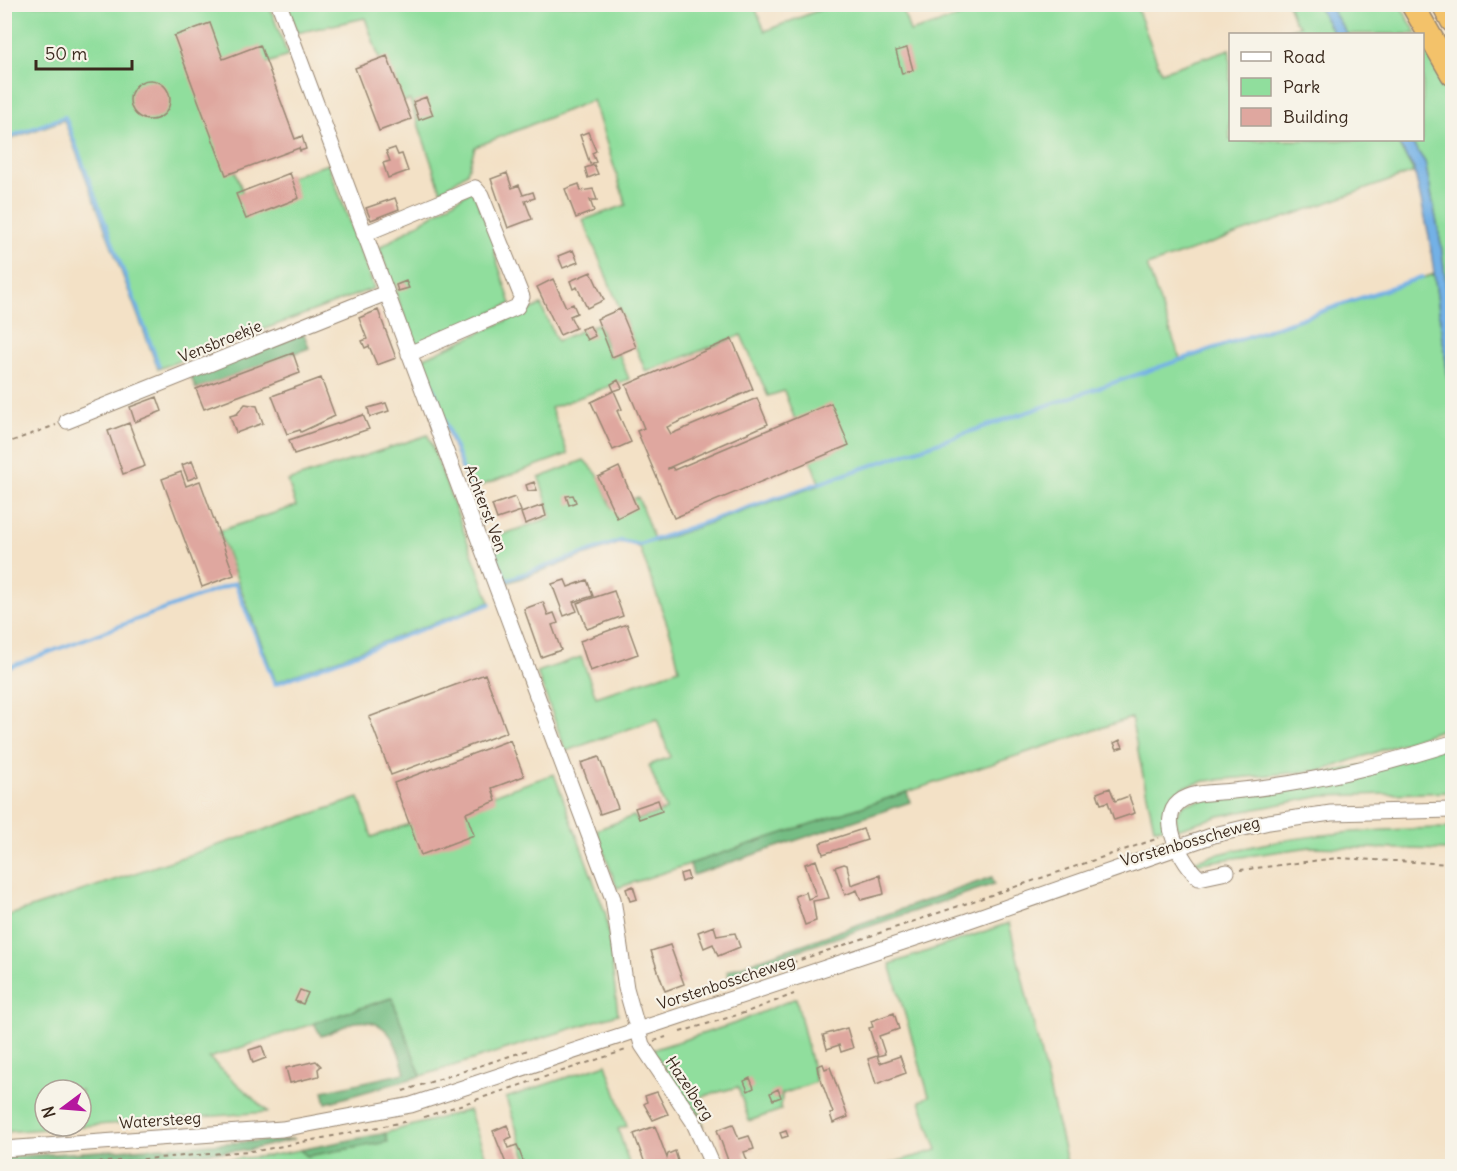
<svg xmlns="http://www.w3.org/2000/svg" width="1457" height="1171" font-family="Delius,sans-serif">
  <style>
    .green { fill: #90de9d; stroke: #66845e; stroke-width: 1.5; fill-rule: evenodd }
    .forest { fill: #74bd84; stroke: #587451; stroke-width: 1.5 }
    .water { fill: #73b1e6; stroke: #576e82; stroke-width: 1.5 }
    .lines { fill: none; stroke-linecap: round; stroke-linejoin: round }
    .stream { stroke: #73b1e6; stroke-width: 4 }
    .building { fill: #dfa79f }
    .minor-casing { stroke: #978672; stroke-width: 17 }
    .highway-casing { stroke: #978672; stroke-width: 25 }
    .path { stroke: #978672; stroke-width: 2; stroke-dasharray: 4.5 4.5; stroke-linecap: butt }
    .minor { stroke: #fff; stroke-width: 15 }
    .highway { stroke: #f3c26a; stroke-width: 22 }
    .labels { text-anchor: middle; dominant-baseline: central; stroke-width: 4.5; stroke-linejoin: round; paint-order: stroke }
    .street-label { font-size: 16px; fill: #3b2a1e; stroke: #f7f3e8 }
  </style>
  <rect width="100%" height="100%" fill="#f7f3e8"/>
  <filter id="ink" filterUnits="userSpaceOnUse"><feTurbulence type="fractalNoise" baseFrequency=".0167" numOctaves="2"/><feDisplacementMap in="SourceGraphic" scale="12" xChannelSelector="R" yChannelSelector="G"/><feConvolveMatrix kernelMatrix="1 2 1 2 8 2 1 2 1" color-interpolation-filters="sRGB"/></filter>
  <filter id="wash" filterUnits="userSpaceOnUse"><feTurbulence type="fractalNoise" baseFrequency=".008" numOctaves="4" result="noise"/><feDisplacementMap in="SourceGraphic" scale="24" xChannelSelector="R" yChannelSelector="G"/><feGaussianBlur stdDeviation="1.35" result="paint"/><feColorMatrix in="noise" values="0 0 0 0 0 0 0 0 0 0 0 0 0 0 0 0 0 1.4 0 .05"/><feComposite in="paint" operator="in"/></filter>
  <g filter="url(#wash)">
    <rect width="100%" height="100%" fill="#f3e1c6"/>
    <path class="green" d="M901 4 910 32 999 5H1136L1161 72 1230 49V140H1396L1414 172 1147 266 1181 361 1434 274 1452 407V726L1324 770 1205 781 1184 787 1173 795 1164 828H1154L1131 718 617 888 596 830 634 816 637 820 666 810 649 765 670 757 657 719 566 751 537 672 581 657 596 697 679 669 672 638 640 548 626 541 504 584 487 540 552 517 539 478 584 460 598 475 612 508 638 497 655 542 820 485 784 391 768 396 741 335 646 372 583 220 626 205 593 100 475 147 467 173 441 191 410 100 395 104 365 18 297 33 287 5H754L765 31 832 5Z
      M1288 4 1317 5 1334 34H1275L1300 26 1294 20Z
      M4 5H269L288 56 205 85 243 193 328 164 374 288 158 369 64 120 5 141Z
      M1329 5H1400L1417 34H1347Z
      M1423 44 1452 96V332L1441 244 1425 162 1410 140H1422Z
      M472 190 495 242 494 252 511 304 418 345 414 343 379 248Z
      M541 305 557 341 599 323 609 357 619 354 629 379 551 408 568 454 469 490 422 364 424 358Z
      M428 435 490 602 276 682 219 531 296 506 288 481Z
      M1452 746V792L1322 796 1219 816 1177 829 1176 814 1184 804Z
      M554 774 606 915 618 1014 421 1076 391 998 209 1058 268 1112 5 1132 4 917 359 798 372 837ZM45 1090H81V1126H45Z
      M1452 828V850L1310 847 1194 864 1193 861C1283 835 1359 829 1452 828Z
      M1009 923 1068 1166H882L937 1150 920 1101 929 1096 890 964Z
      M796 998 816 1082 782 1094 781 1110 749 1121 738 1087 696 1098 704 1127 698 1114 652 1050 733 1024Z
      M606 1064 627 1126 618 1129 630 1166H529L506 1098Z
      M469 1110 489 1166 160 1165 268 1156 300 1150 307 1156 387 1142 385 1133Z"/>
    <path class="forest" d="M304 334 309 348 196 389 191 377Z
      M907 792 910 802 693 875 690 864Z
      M992 877 994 884 791 953 730 981 727 971Z
      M392 998 421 1076 326 1103 323 1091 405 1073C398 1047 390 1017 356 1022 345 1024 333 1033 321 1036L314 1023Z
      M385 1133 388 1142 307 1156 300 1150Z
      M295 1139 248 1150 5 1166V1157Z"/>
    <path class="water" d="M1317 5H1329L1347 34H1334Z
      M1396 140H1410L1425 162 1441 244 1452 332V407L1429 236 1414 169Z"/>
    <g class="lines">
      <path class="stream" d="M4 139 65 117 159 366
        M424 364 440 406
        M442 413 469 486
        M491 544 506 580 621 541 639 545 1422 277
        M4 669 235 583 275 684 490 604"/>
    </g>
    <g id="blocks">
      <path class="building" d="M210 23 223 59 260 45 295 139 302 136 306 149 300 151 299 148 226 175 174 36Z
        M907 48 913 70 902 74 896 51Z
        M387 56 411 119 379 131 355 68Z
        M130 100a20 20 0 1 1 40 0a20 20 0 1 1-40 0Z
        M426 97 433 115 419 120 413 102Z
        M588 132 596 151 592 153 596 162 590 164 580 135Z
        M395 148 398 155 402 154 408 171 388 178 383 163 390 161 386 151Z
        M594 165 598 174 588 178 585 168Z
        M290 173 299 198 246 219 236 194Z
        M507 173 512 188 519 185 523 195 533 192 535 198 525 201 532 219 508 228 491 179Z
        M579 184 581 191 593 189 597 200H590L594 211 576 218 565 189Z
        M395 198 399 209 371 220 366 208Z
        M573 250 578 262 563 268 558 256Z
        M591 272 604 300 587 308 577 287 573 289 570 281Z
        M553 279 566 307 573 304 577 313 570 316 576 328 560 335 537 287Z
        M406 281 409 288 398 291 396 285Z
        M620 309 636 347 612 357 597 319Z
        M378 310 396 358 377 365 369 346 365 348 362 341 367 339 359 318Z
        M590 326 595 336 587 340 581 329Z
        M732 339 753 389 667 427 671 434 757 398 768 424 668 468V469L672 467 674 470 831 403 849 445 674 518 637 431 644 428 626 385Z
        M293 353 300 373 204 409 196 389Z
        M321 378 335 416 301 432 300 430 287 434 272 396Z
        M618 380 622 388 614 391 622 409 617 411 631 442 613 450 591 402 614 391 611 384Z
        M157 397 162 411 135 422 130 407Z
        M386 403 389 411 370 417 368 408Z
        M245 404 257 406 263 423 236 433 230 416 237 414Z
        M363 415 369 429 294 454 289 440Z
        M129 423 145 466 123 474 108 431Z
        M192 461 198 476 188 480 182 465Z
        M619 467 637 508 617 518 598 477Z
        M181 472 186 486 200 481 234 575 202 587 162 479Z
        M534 482 537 490 528 491 526 485Z
        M573 495 576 502 569 505 566 496Z
        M515 497 521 511 497 519 492 505Z
        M543 505 546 516 525 524 521 513Z
        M565 580 568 587 587 580 593 596 573 602 577 611 564 616 552 584Z
        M614 591 623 616 587 629 577 603Z
        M543 602 548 615 554 613 558 623 552 625 561 650 541 657 524 609Z
        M627 624 638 654 590 671 580 641Z
        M485 674 507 732 391 775 369 717Z
        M510 740 524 776 492 788 496 801 466 813 474 835 421 855 394 783Z
        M1120 740 1123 747 1117 749 1114 743Z
        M599 757 618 808 600 814 581 763Z
        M1110 788 1115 801 1129 796 1135 813 1114 820 1108 802 1101 804 1097 793Z
        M658 800 662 811 639 819 635 808Z
        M863 829 867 840 823 854 820 843Z
        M816 860 829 898 813 901 816 921 805 925 795 896 806 892 808 899 816 896 805 864Z
        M844 864 847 865 851 885 880 875 884 894 861 900 857 890 845 895 835 867Z
        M687 872 689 879 682 882 680 874Z
        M633 886 637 899 630 901 626 889Z
        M714 926 717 936 735 933 740 947 718 956 713 944 704 948 698 932Z
        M670 945 684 984 665 991 651 951Z
        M300 990 308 993 303 1004 295 1001Z
        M894 1013 899 1029 879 1036 885 1054 878 1056 869 1028 873 1027 871 1021Z
        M847 1028 853 1048 841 1052 839 1045 827 1049 823 1035Z
        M262 1046 266 1058 253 1063 249 1050Z
        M877 1056 880 1063 900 1056 906 1073 876 1084 868 1059Z
        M316 1061 321 1066 318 1069 319 1076 290 1083 286 1068Z
        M823 1064 825 1069 830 1067 848 1117 833 1123 830 1114 833 1113 818 1072 817 1066Z
        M750 1078 754 1088 748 1091 744 1081Z
        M778 1089 781 1097 773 1100 770 1093Z
        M657 1092 668 1114 653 1120 644 1104 647 1102 645 1096Z
        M733 1124 739 1139 749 1136 752 1143 754 1149 744 1152 749 1166H730L717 1130Z
        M507 1125 512 1137 505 1140 508 1148 517 1145 525 1166H507L493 1131Z
        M655 1126 667 1158 668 1154 675 1151 678 1161 663 1166H646L634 1134Z
        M786 1131 788 1136 782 1138 780 1133Z"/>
    </g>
  </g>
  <g filter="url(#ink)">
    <use href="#blocks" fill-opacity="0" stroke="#978672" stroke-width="1.5"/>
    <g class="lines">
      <g class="minor-casing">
        <path id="minor" d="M279 4 613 899 626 988 642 1045 693 1121 713 1166
          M364 234 475 188 481 195 522 297 517 307 409 354
          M67 421 386 293
          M1227 872 1199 878C1183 864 1157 820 1179 802 1193 791 1217 793 1233 791 1309 784 1380 766 1452 743
          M4 1149 282 1129 411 1105 967 921 1214 835 1269 822 1331 813 1452 810"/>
      </g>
      <g class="highway-casing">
        <path id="highway" d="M1412 4 1452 74
          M1443 4 1452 21"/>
      </g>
      <path class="path" d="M4 444 56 425
        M1240 870 1337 858 1452 864
        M741 980 1159 838
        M680 1032 744 1013 794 994
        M654 1041 666 1037
        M403 1091 528 1050
        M424 1117 629 1049
        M53 1166 262 1150 409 1121"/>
      <use href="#minor" class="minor"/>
      <use href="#highway" class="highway"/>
    </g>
  </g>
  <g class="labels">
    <g class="street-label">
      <text transform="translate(220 341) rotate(-22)">Vensbroekje</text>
      <text transform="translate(486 508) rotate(69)">Achterst Ven</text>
      <text transform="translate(1190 841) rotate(-16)">Vorstenbosscheweg</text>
      <text transform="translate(726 982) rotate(-18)">Vorstenbosscheweg</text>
      <text transform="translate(690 1088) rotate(56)">Hazelberg</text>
      <text transform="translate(160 1120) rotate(-4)">Watersteeg</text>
    </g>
  </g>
  <rect width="1457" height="1171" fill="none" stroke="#f7f3e8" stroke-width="24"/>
  <rect x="1229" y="33" width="195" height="108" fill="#f7f3e8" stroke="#aca397" stroke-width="1.5"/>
  <rect x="1241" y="52" width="30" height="9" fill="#ffffff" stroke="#aca397" stroke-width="1.5"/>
  <text x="1283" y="63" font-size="18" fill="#3b2a1e">Road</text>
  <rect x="1241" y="78" width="30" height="18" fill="#90de9d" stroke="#aca397" stroke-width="1.5"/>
  <text x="1283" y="93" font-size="18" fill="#3b2a1e">Park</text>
  <rect x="1241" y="108" width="30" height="18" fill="#dfa79f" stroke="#aca397" stroke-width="1.5"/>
  <text x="1283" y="123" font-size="18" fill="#3b2a1e">Building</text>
  <g transform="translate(63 1108) rotate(254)"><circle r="28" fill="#f7f3e8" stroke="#aca397" stroke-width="1.5"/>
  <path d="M0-4.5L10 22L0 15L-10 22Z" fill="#b5179e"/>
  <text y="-9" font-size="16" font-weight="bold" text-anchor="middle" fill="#3b2a1e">N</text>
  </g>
  <path d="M36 60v9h96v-9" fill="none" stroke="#3b2a1e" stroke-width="3"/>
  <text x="45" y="60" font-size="18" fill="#3b2a1e" stroke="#f7f3e8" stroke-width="4.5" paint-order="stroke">50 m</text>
</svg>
